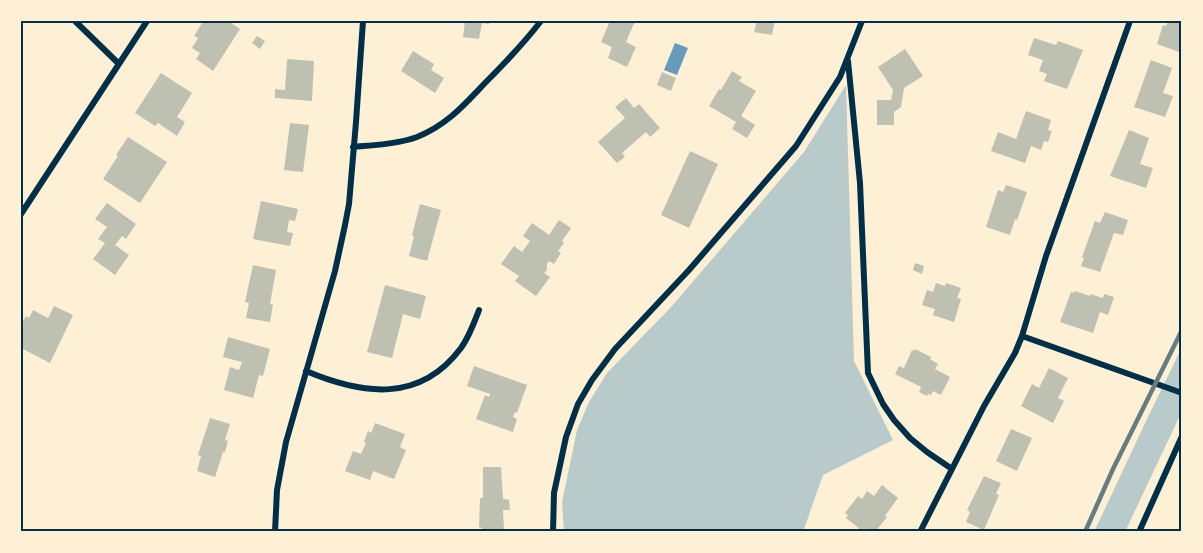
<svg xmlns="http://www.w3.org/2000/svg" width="1203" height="553" font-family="'Source Sans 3',sans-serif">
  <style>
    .green { fill: #b9caca }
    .water { fill: #669bbc }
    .building { fill: #bec0b2 }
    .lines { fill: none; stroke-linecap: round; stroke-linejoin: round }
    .minor { stroke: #003049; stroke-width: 6 }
    .rail { stroke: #657d81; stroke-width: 4.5 }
    .neatline { fill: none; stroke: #003049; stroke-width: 2 }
  </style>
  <rect width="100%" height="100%" fill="#fdf0d5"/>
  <path class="green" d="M846 85 854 361 893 440 823 475 803 532H564L562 502 577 430 589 402 607 373 672 306 804 152Z
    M1182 347V411L1125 532H1094L1147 419Z"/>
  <path class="water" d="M675 43 688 48 677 75 664 70Z"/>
  <path class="building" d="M199 21H228L240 29 213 71 196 59 200 53 192 48 198 38 194 36 202 23Z
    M465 21H490L489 24 482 23 479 39 463 37Z
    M610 21H635L626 42 636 47 627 67 608 58 612 47 601 42Z
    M757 21H775L772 35 754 32Z
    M1168 21H1182V53L1157 44 1163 25 1166 26Z
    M257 36 265 41 260 49 252 43Z
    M1034 38 1056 45 1058 41 1083 50 1067 89 1044 81 1047 74 1039 71 1043 60 1028 55Z
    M905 49 923 76 904 88 901 107 894 112V125H877V100H891L893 90 878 67Z
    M413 51 434 64 431 70 444 78 435 93 401 71Z
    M287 59 314 61 312 101 275 98V89L285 90Z
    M1151 60 1172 68 1163 93 1173 96 1165 117 1134 107Z
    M732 71 742 77 739 81 756 91 741 116 755 125 747 138 732 129 736 122 709 106 719 89 721 90Z
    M662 72 676 78 671 91 657 85Z
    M161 73 192 93 177 117 185 122 177 136 158 123 155 126 135 113Z
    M626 98 634 108 639 104 660 128 650 137 646 132 622 153 625 157 617 163 598 142 625 118 615 107Z
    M1026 111 1051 120 1048 130 1052 131 1048 142 1044 141 1041 150 1031 146 1025 163 991 151 998 132 1016 139Z
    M290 123 309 125 303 172 284 170Z
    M1129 130 1149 138 1140 164 1153 168 1146 188 1110 176Z
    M128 137 167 162 140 203 103 179 118 156 116 155Z
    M690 151 718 164 689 228 661 215Z
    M1006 185 1027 192 1017 220 1015 219 1010 235 986 227 998 190 1003 192Z
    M261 201 298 209 295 221 289 220 287 232 293 233 290 246 253 239Z
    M107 203 136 224 126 239 122 236 115 245 129 255 115 275 93 259 105 243 98 239 107 227 95 219Z
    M420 204 441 210 427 261 409 256 414 236 412 235Z
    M1105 212 1128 220 1123 235 1114 233 1100 272 1081 266 1084 258 1082 257 1095 221 1100 223Z
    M559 220 571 228 562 241 564 243 558 251 561 253 554 264 549 261 547 264V270L544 273 550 277 536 296 515 281 519 276 501 264 514 246 522 252 530 241 523 236 532 223 549 235Z
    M915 263 924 266 922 274 913 270Z
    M253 265 276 270 270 304 273 305 270 322 246 318 249 303 245 302Z
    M936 283 945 286 946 283 961 288 957 298 961 299 954 322 933 315 935 309 922 305 927 290 933 292Z
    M385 285 426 296 420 319 403 314 392 358 367 352Z
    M1075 291 1090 296V294L1103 298 1104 294 1114 297 1108 315 1100 312 1093 333 1060 322 1071 292 1074 293Z
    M54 306 73 315 50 363 21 348V325L26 316 29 318 33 310 48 318Z
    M228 337 270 349 263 376 259 375 253 398 224 390 230 367 239 370 242 362 223 357Z
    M915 349 931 357 930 359 938 364 935 369 950 377 941 395 933 391 931 395 928 394 927 396 919 392 921 387 895 374 899 366 904 368 912 350 914 351Z
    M474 366 527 385 517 413 515 412 513 417 517 419 513 432 476 419 485 395 489 397 490 394 467 386Z
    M1049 368 1068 378 1058 398 1064 401 1053 423 1021 406 1032 384 1039 388Z
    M210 418 230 424 225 440 228 441 225 452H223L215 477 197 471 201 456 198 455Z
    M375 423 405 434 400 447 406 450 394 479 373 471 370 480 345 471 353 451 361 454 366 443 364 442 368 431 371 433Z
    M1011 429 1032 438 1017 471 996 461Z
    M483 467H501L503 499 509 500 510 510H503L504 529H499V532H482V528L479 527 480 498H483Z
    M984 476 1001 483 996 494 999 495 984 530 966 522 970 512 967 510Z
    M882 485 898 498 885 516 887 517 875 532H869L864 528 862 531 846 518 848 515 845 513 858 496 862 499 867 491 874 496Z"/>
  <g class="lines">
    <path class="minor" d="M75 21 118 63
      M848 61 860 183 868 373 883 404 894 420 910 438 927 452 952 469
      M353 147C374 145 398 144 417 137 447 125 464 105 485 83 505 63 524 43 541 21
      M21 214 147 21
      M1022 336 1182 393
      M306 371C363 395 420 403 461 348 469 337 474 323 479 310
      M275 532 277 490 286 442 335 271 345 225 349 204 356 122 363 21
      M553 532 554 493 566 437 578 404 592 380 615 349 689 270 796 146 840 77 862 21
      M920 532 984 406 1015 353 1022 336 1046 256 1130 21
      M1139 532 1182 436"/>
    <path class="rail" d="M1085 532 1113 469 1182 330"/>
  </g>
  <rect width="1203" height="553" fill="none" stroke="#fdf0d5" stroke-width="45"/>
  <rect x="22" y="22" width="1158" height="508" class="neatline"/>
</svg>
